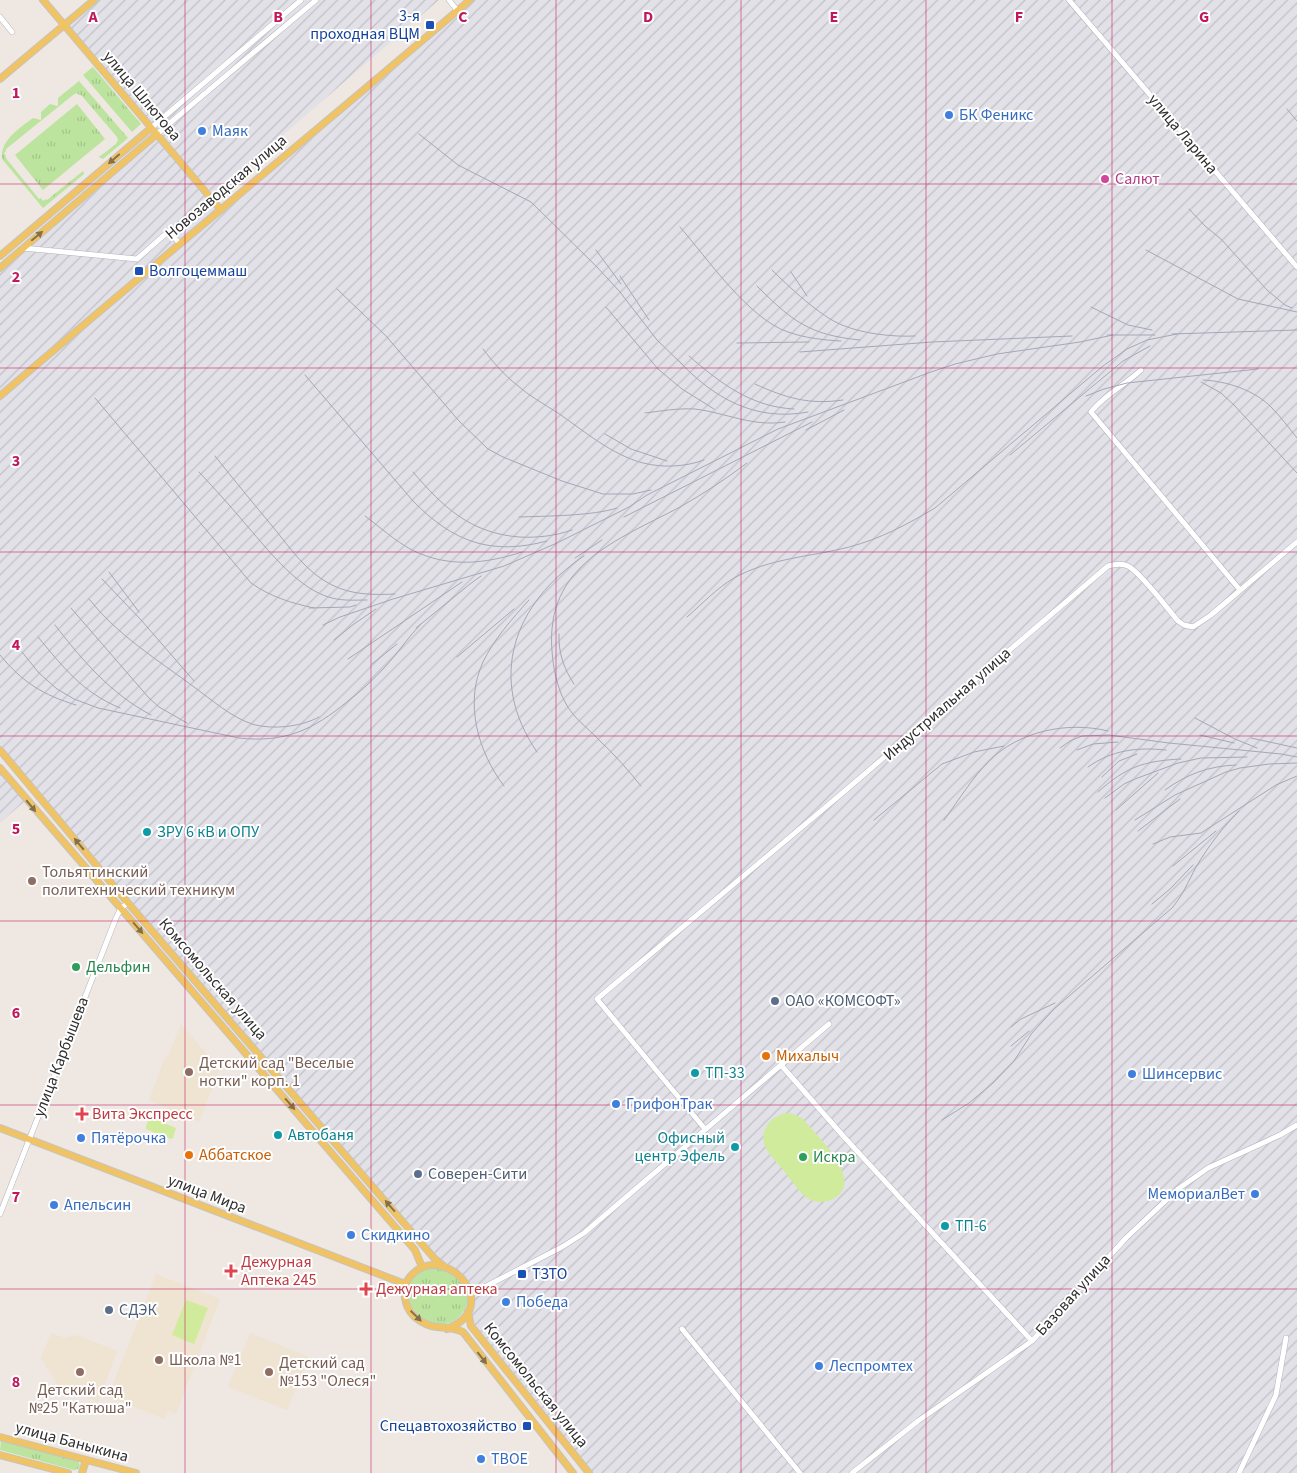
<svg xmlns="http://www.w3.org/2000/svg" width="1297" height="1473" font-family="'Source Sans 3',sans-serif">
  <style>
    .industrial { fill: url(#industrial-furrows) }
    .education { fill: #efe3d1 }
    .grass { fill: url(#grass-tufts) }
    .pitch { fill: #d0eb9b }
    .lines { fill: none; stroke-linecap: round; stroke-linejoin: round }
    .minor-casing { stroke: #b1b4be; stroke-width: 6 }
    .major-casing { stroke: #c4c4c4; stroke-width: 8 }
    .minor { stroke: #fff; stroke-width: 5 }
    .major { stroke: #f0c365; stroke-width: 6 }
    .rail { stroke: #a3a8b7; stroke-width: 1 }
    .oneway { fill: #857147 }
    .grid { fill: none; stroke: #c2185b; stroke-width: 1; stroke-opacity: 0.55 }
    .transit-dot { fill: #1a4fb4; stroke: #fff; stroke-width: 2 }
    .shop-dot { fill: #3f7fe0; stroke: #fff; stroke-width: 2 }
    .hotel-dot { fill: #d1479c; stroke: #fff; stroke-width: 2 }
    .culture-dot { fill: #0f9aa8; stroke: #fff; stroke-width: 2 }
    .education-dot { fill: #8d6e63; stroke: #fff; stroke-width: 2 }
    .leisure-dot { fill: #2e9e5b; stroke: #fff; stroke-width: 2 }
    .service-dot { fill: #5c6f8a; stroke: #fff; stroke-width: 2 }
    .food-dot { fill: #e8710a; stroke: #fff; stroke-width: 2 }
    .health-dot { fill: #e0444e; stroke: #fff; stroke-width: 2 }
    .labels { text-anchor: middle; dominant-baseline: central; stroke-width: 4; stroke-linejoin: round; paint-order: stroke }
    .transit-label { font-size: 16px; fill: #164399; stroke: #fff; text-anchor: end }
    .street-label { font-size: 16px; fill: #2e2e2e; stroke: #fff }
    .shop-label { font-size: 16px; fill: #366cbe; stroke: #fff; text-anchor: start }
    .hotel-label { font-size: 16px; fill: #b23c85; stroke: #fff; text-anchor: start }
    .culture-label { font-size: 16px; fill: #0d838f; stroke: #fff; text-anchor: start }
    .education-label { font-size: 16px; fill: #785e54; stroke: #fff; text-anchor: start }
    .leisure-label { font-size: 16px; fill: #27864d; stroke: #fff; text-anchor: start }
    .service-label { font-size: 16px; fill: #4e5e75; stroke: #fff; text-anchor: start }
    .food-label { font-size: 16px; fill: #c56008; stroke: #fff; text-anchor: start }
    .health-label { font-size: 16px; fill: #be3a42; stroke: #fff; text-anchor: start }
    .grid-label { font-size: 16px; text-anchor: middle; font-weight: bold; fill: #c2185b; stroke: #fff; stroke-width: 4; stroke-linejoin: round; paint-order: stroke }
  </style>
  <defs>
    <pattern id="industrial-furrows" width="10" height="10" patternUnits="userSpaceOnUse" patternTransform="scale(1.25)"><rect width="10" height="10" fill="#e2e1e8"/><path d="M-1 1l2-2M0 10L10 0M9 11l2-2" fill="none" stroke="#c2c1c7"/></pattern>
    <pattern id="grass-tufts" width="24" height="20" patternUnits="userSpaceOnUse" patternTransform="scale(1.25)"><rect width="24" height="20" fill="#bce49f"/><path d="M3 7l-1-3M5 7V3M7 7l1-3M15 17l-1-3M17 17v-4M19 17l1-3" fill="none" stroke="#a2c489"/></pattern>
  </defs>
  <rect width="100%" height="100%" fill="#efe7e1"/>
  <path class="industrial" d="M96 0H439L214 195 66 25Z
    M469 0H1297V1473H588L471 1326V1294L443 1267 0 750V397Z
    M158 139 218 210 0 394V272Z
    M0 771 25 801 0 823Z"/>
  <path class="education" d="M181 1024 220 1069 199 1122 149 1100 165 1058 169 1054Z
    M156 1274 220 1299 176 1414 168 1411 165 1419 108 1397Z
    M51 1333 65 1338 77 1335 117 1351 98 1402 59 1387 41 1358Z
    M250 1333 309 1357 287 1410 228 1387Z"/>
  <path class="grass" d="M93 67 141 124 132 132 83 75Z
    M79 81 128 138 103 159 99 157 116 144 118 140 117 137 81 95H79L77 93 73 95 6 149V151L4 153 6 156 5 157 39 199 41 198 43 201 46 199 47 200 83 171 84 174 43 208 2 159C0 140 20 128 33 118L41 120V112L50 104 58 106V98Z
    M77 104 105 139 43 190 15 155Z
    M425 1268C451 1266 483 1291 460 1316 433 1345 379 1291 425 1268Z
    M1 1441 77 1460 79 1463 80 1466 78 1469 74 1470 0 1450Z"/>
  <path class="pitch" d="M785 1113 793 1114 802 1118C816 1135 867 1181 833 1199 825 1203 815 1203 807 1198 799 1192 793 1182 787 1175 781 1166 770 1157 766 1148 758 1132 770 1117 785 1113Z
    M152 1118 176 1128 173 1138 171 1139 146 1129V1126L149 1119Z
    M186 1300 208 1308 194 1344 172 1335Z"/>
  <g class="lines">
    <g class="minor-casing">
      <path id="minor" d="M449 0 457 10
        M1069 0 1297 267
        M0 17 12 32
        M151 128 301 0
        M157 134 316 0
        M23 248 137 259 169 231 179 243
        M1141 370C1125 385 1104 395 1091 412L1240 590
        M781 1065 845 1138 1032 1341
        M705 1129 597 999 840 795 1108 566C1115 564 1122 563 1128 566 1141 573 1167 608 1178 621L1184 625 1193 627 1211 615 1297 542
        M0 1214 116 918 121 908 128 903
        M471 1294 562 1247 584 1233 829 1024
        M682 1329 800 1473
        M852 1473 918 1421 1032 1341 1126 1238 1178 1189 1208 1168 1280 1135 1297 1125
        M1239 1473 1276 1395 1286 1338"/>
    </g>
    <g class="major-casing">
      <path id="major" d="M43 0 221 210
        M0 79 94 0
        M0 256 151 128
        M0 268 157 134
        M0 396C155 263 314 133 470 0
        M0 750 128 903 434 1258 446 1268
        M0 768 415 1250 422 1267
        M0 1128 405 1284
        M468 1312 471 1326 589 1473
        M447 1329C503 1307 449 1246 416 1271 411 1275 406 1281 405 1287 403 1298 407 1311 416 1318 433 1332 447 1324 463 1332L573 1473
        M0 1437 136 1473
        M0 1455 68 1473
        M82 1473 86 1460"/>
    </g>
    <use href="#minor" class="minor"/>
    <use href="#major" class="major"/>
    <path class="rail" d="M1287 109 1297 121
      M419 134 458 165 531 202 596 266 620 292 657 340 683 365
      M1189 209 1205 226 1221 239 1267 290 1285 305 1292 308
      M680 227C707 258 749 319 788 332 805 338 823 340 841 341
      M596 250 621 284
      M1146 250 1238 299 1297 312
      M772 270C788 286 821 317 842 325 864 334 892 337 915 336
      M791 272 807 296
      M620 276 649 320
      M757 286C792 321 809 335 860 340
      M337 289 386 336 459 421 488 449 503 457 562 481 603 494H633L651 490
      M606 307 658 369 682 389 714 409
      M1091 307 1128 325 1152 330
      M1172 334 1297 330
      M1107 335H1155
      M737 343 809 342
      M483 349C493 362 504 375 517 385 529 396 544 404 558 413 584 431 612 455 643 463 663 468 685 467 704 460
      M800 352 932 342 1072 336
      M689 356C720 383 751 407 794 409
      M678 360C713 398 755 422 808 412
      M305 375 413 501C453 542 491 556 547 541
      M1203 380C1226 381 1255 390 1272 408 1281 417 1289 428 1297 438
      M1201 382 1221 393 1234 405 1297 473
      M755 384C786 398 809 405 843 400
      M1086 396 1104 389 1127 383 1258 369
      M95 398 251 583C271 597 291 603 314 608
      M645 413C661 411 678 408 695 409 727 413 752 427 785 422
      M806 430 844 410
      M605 434 631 449 667 461
      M1010 455 1123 361 1150 346
      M215 456C234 480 253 503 273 527 290 548 307 573 332 585 352 595 373 595 395 594
      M199 472C216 490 232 508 248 527 269 551 299 590 332 598 343 601 355 600 367 600
      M413 472C443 507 470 533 519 537 537 538 555 536 572 530
      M365 516C380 527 395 541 412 550 448 568 485 564 522 552
      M519 517C546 516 593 516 617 508
      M624 517 812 422
      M575 558 602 540
      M109 572 139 612
      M102 579 142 621 194 681
      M89 599C117 635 158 660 194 687 212 700 231 717 252 724 272 730 301 727 319 717
      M71 608 149 698 159 707 187 723
      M309 608 350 607 356 605
      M687 617C702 604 717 588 734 578 770 558 810 557 849 547 880 539 908 524 935 508L1103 366 1127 349 1147 340 1177 334
      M55 625C82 660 111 694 151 715
      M323 625 340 617 393 599 504 566 557 543 629 507 647 495 778 429 931 372 955 364 997 354 1080 342 1113 335
      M416 628 470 584 481 576
      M559 634C558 652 564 669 574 684
      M38 637C64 668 82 692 120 708
      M334 640 354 624 376 609
      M22 652 39 673 57 689 74 699 98 708 239 738C285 743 313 730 348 701 361 691 373 680 385 667 398 653 408 637 422 623
      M0 655C22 682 43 695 76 705
      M457 657 514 609
      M348 659 462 582
      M372 664 397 644
      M1195 718 1235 739 1257 748
      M1200 735 1234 743
      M1251 738 1297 748
      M1060 748 1070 741 1082 736 1109 735 1169 743 1281 754 1297 757
      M1077 750 1093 744 1118 742
      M537 752C486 678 514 603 584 556
      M1088 767C1112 750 1137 747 1166 750
      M1102 777 1119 761 1137 754
      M504 786C478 752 464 703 483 662 494 639 512 619 529 600
      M641 786C628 770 615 755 600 741 588 728 573 718 565 702 557 687 553 667 552 651 545 564 618 540 680 507 703 494 726 479 747 463
      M1165 790C1187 774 1209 766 1236 765
      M1098 792C1126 767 1143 761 1181 759
      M1105 798 1124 784 1135 779 1178 763 1201 758 1247 757
      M1116 810 1158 773
      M874 820 942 764 974 752 1004 746
      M944 820C959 800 972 778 989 761 1019 731 1068 721 1108 731
      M1135 820 1175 795 1226 772 1240 768 1269 764 1297 763
      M1138 831 1180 799
      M1153 844 1170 837 1201 833 1276 785 1297 776
      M1173 866 1216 831
      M1152 904 1170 889 1193 865
      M1011 1027 1021 1019 1055 1003
      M1011 1046 1029 1031
      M942 1120 969 1103 993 1083 1014 1061 1032 1033 1054 1009 1172 908C1183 895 1188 882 1196 867 1208 847 1222 828 1239 811"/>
  </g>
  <defs><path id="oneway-solid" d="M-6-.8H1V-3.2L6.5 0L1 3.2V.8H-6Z" transform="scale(1.25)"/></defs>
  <g class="oneway">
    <use href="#oneway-solid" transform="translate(114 159) rotate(139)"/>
    <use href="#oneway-solid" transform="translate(37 236) rotate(-40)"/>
    <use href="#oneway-solid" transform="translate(31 806) rotate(50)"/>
    <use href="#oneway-solid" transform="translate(79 844) rotate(-130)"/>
    <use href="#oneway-solid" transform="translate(138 928) rotate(49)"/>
    <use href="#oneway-solid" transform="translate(290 1104) rotate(49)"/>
    <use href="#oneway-solid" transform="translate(390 1206) rotate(-131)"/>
    <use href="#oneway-solid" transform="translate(416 1316) rotate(44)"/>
    <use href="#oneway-solid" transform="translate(482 1358) rotate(52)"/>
  </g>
  <path class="grid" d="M185 0V1473M371 0V1473M556 0V1473M741 0V1473M926 0V1473M1112 0V1473M0 184H1297M0 368H1297M0 552H1297M0 736H1297M0 921H1297M0 1105H1297M0 1289H1297"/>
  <g class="transit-dot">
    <rect x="425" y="20" width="10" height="10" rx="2.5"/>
    <rect x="134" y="266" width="10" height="10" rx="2.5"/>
    <rect x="517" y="1269" width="10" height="10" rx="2.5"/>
    <rect x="522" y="1421" width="10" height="10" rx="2.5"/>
  </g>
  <g class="shop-dot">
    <circle cx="949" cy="115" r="5"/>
    <circle cx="202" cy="131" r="5"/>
    <circle cx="1132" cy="1074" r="5"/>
    <circle cx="616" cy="1104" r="5"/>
    <circle cx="81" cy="1138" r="5"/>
    <circle cx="1255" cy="1194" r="5"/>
    <circle cx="54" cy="1205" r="5"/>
    <circle cx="351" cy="1235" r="5"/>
    <circle cx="506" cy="1302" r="5"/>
    <circle cx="819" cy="1366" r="5"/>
    <circle cx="481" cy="1459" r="5"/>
  </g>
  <circle class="hotel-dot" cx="1105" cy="179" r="5"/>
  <g class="culture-dot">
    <circle cx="147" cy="832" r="5"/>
    <circle cx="695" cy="1073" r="5"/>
    <circle cx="278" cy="1135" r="5"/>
    <circle cx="735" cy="1147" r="5"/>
    <circle cx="945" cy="1226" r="5"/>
  </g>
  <g class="education-dot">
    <circle cx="32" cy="881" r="5"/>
    <circle cx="189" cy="1072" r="5"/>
    <circle cx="159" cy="1360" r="5"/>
    <circle cx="80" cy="1372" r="5"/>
    <circle cx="269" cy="1372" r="5"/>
  </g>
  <g class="leisure-dot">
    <circle cx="76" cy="967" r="5"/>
    <circle cx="803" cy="1157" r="5"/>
  </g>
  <g class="service-dot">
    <circle cx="775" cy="1001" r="5"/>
    <circle cx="418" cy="1174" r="5"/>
    <circle cx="109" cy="1310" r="5"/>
  </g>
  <g class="food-dot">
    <circle cx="766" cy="1056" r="5"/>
    <circle cx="189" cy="1155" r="5"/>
  </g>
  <g class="health-dot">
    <path d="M79.5 1106.5h5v5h5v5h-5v5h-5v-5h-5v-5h5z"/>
    <path d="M228.5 1263.5h5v5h5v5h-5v5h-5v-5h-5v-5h5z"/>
    <path d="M363.5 1281.5h5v5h5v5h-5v5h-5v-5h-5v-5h5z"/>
  </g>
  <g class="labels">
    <g class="transit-label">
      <text x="420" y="16">3-я<tspan x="420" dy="18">проходная ВЦМ</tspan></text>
      <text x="149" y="271" text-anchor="start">Волгоцеммаш</text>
      <text x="532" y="1274" text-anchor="start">ТЗТО</text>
      <text x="517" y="1426">Спецавтохозяйство</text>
    </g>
    <g class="street-label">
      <text transform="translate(142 96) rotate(50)">улица Шлютова</text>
      <text transform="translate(1183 134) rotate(50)">улица Ларина</text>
      <text transform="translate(226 187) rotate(-40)">Новозаводская улица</text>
      <text transform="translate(947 704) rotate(-41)">Индустриальная улица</text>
      <text transform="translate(213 979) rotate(49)">Комсомольская улица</text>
      <text transform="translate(61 1057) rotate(-69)">улица Карбышева</text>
      <text transform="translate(207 1194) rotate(21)">улица Мира</text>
      <text transform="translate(1073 1295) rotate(-48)">Базовая улица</text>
      <text transform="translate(536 1385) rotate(51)">Комсомольская улица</text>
      <text transform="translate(72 1442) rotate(15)">улица Баныкина</text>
    </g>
    <g class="shop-label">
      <text x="959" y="115">БК Феникс</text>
      <text x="212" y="131">Маяк</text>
      <text x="1142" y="1074">Шинсервис</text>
      <text x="626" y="1104">ГрифонТрак</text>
      <text x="91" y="1138">Пятёрочка</text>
      <text x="1245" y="1194" text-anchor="end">МемориалВет</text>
      <text x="64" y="1205">Апельсин</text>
      <text x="361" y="1235">Скидкино</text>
      <text x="516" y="1302">Победа</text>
      <text x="829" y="1366">Леспромтех</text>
      <text x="491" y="1459">ТВОЕ</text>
    </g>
    <g class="hotel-label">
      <text x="1115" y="179">Салют</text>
    </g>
    <g class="culture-label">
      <text x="157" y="832">ЗРУ 6 кВ и ОПУ</text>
      <text x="705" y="1073">ТП-33</text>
      <text x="288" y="1135">Автобаня</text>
      <text x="725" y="1138" text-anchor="end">Офисный<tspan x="725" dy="18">центр Эфель</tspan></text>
      <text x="955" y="1226">ТП-6</text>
    </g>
    <g class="education-label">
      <text x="42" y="872">Тольяттинский<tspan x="42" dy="18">политехнический техникум</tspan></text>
      <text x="199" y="1063">Детский сад "Веселые<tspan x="199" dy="18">нотки" корп. 1</tspan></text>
      <text x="169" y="1360">Школа №1</text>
      <text x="279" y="1363">Детский сад<tspan x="279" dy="18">№153 "Олеся"</tspan></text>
      <text x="80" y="1390" text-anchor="middle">Детский сад<tspan x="80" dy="18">№25 "Катюша"</tspan></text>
    </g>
    <g class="leisure-label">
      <text x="86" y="967">Дельфин</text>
      <text x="813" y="1157">Искра</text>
    </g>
    <g class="service-label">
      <text x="785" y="1001">ОАО «КОМСОФТ»</text>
      <text x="428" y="1174">Соверен-Сити</text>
      <text x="119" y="1310">СДЭК</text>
    </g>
    <g class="food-label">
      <text x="776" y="1056">Михалыч</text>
      <text x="199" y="1155">Аббатское</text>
    </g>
    <g class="health-label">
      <text x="92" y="1114">Вита Экспресс</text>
      <text x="241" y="1262">Дежурная<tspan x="241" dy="18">Аптека 245</tspan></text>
      <text x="376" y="1289">Дежурная аптека</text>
    </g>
  </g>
  <g class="grid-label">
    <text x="93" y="22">A</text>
    <text x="278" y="22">B</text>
    <text x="463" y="22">C</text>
    <text x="648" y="22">D</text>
    <text x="834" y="22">E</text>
    <text x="1019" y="22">F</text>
    <text x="1204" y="22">G</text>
    <text x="16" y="98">1</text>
    <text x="16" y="282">2</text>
    <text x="16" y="466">3</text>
    <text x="16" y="650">4</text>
    <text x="16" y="834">5</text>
    <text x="16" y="1018">6</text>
    <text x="16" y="1202">7</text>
    <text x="16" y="1387">8</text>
  </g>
</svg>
